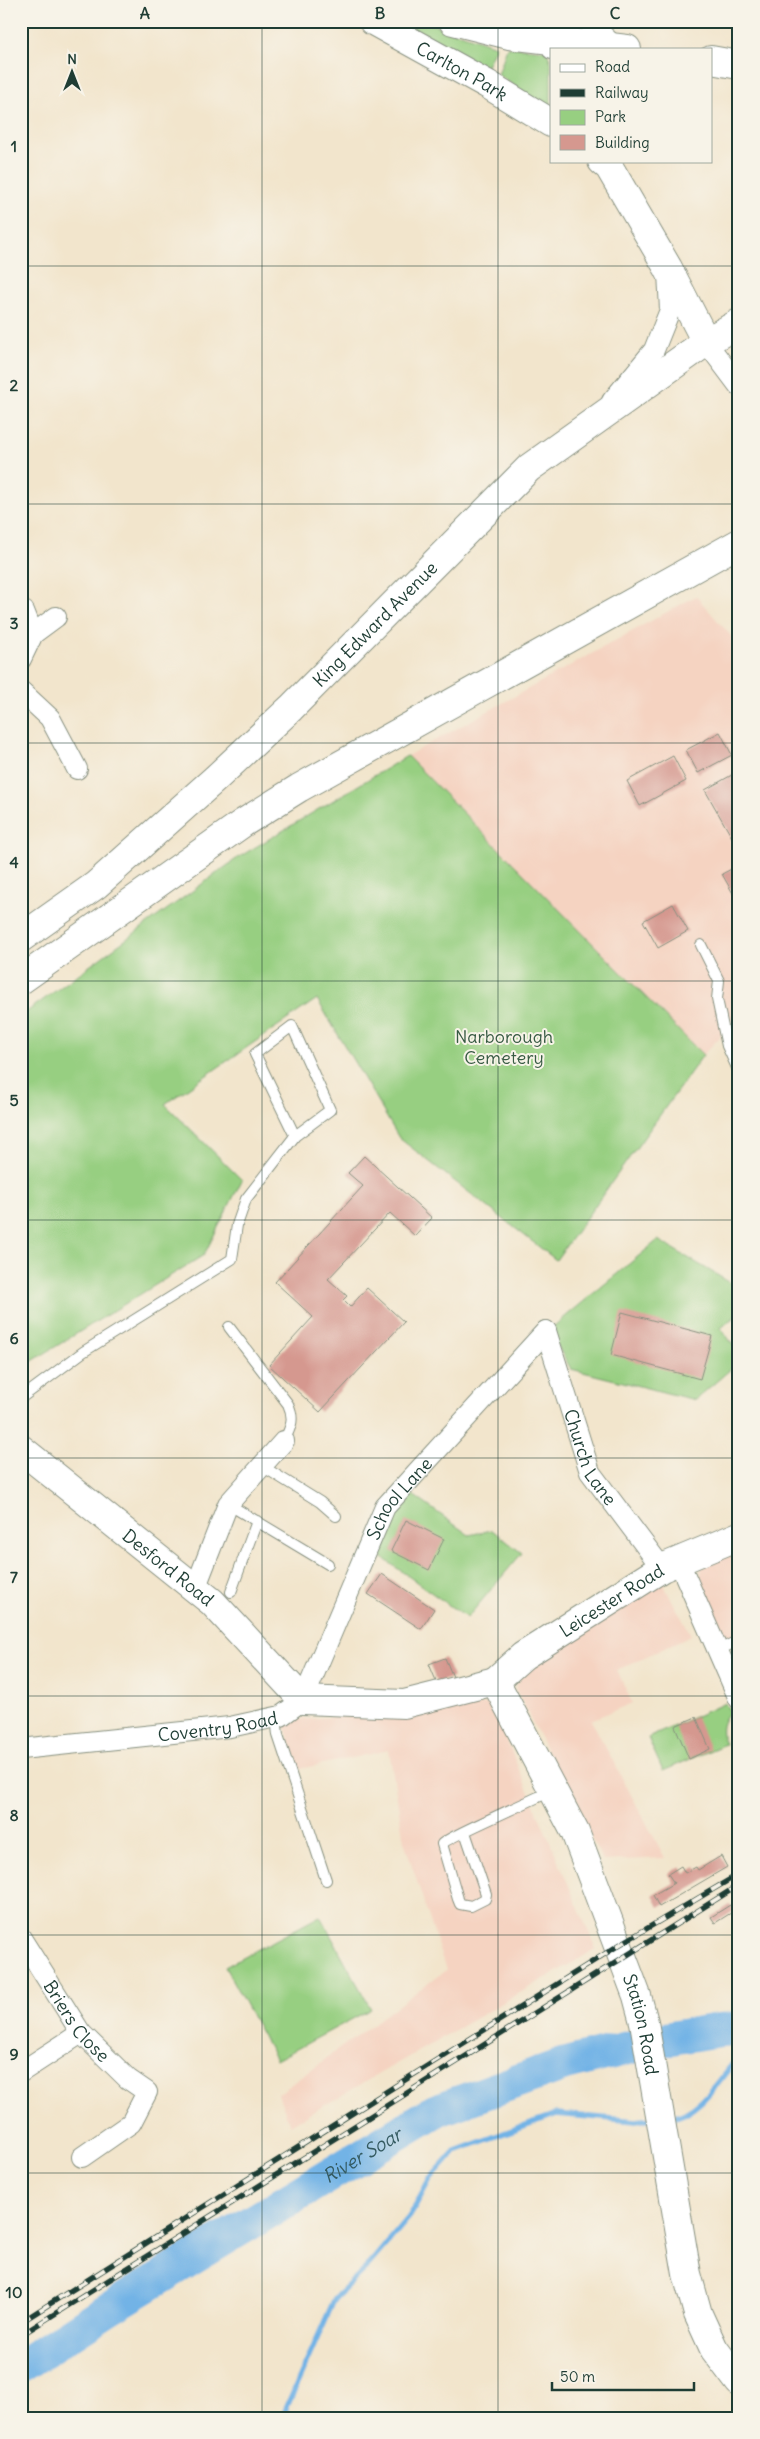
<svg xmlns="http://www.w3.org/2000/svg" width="760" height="2439" font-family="Delius,sans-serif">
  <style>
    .built { fill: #f5d3c1 }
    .green { fill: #97cf81; stroke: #5b865a }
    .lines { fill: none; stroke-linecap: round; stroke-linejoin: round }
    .stream { stroke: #72b3e6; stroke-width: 5.5 }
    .river { stroke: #72b3e6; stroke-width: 34 }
    .building { fill: #d5988f }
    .lane-casing { stroke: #889180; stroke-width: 12 }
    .street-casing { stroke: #889180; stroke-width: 22 }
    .secondary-casing { stroke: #889180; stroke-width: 30 }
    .lane { stroke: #fff; stroke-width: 10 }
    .street { stroke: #fff; stroke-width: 20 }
    .secondary { stroke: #fff; stroke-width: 28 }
    .rail-casing { stroke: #1f3d34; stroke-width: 5.5 }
    .rail { stroke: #f7f3e8; stroke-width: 4; stroke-dasharray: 11; stroke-linecap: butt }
    .grid { fill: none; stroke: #1f3d34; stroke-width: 1; stroke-opacity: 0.55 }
    .labels { text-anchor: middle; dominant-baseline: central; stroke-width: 4; stroke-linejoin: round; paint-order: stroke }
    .street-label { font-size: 18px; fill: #1f3d34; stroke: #f7f3e8 }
    .park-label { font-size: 18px; fill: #375a43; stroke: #f7f3e8 }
    .water-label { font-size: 19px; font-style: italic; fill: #345a60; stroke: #f7f3e8 }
    .neatline { fill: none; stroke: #1f3d34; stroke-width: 2 }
    .grid-label { font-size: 16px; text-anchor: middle; font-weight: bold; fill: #1f3d34 }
  </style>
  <rect width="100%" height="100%" fill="#f7f3e8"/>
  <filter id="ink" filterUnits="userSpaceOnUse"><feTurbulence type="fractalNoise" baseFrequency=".02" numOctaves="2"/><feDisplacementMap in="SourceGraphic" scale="10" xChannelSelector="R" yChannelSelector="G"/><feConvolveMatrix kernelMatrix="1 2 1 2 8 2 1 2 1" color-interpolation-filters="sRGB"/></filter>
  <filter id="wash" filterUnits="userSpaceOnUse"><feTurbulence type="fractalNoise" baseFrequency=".0096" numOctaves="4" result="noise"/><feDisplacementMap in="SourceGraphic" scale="20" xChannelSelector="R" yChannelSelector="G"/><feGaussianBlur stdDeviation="1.12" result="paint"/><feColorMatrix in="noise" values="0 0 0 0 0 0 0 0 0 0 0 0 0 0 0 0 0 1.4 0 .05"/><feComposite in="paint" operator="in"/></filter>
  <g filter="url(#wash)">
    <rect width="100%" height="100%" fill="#f2e5cc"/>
    <path class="built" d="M696 596 739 645V1016L703 1055 407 756Z
      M739 1549V1647L732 1650 718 1622 700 1577 702 1567Z
      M661 1580 691 1635 617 1670 632 1703 591 1720 665 1858 603 1861 515 1688 525 1671Z
      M491 1704 596 1949 290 2125 278 2094 446 1970 404 1841 389 1750 299 1769 283 1721Z"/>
    <path class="green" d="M397 21H422L496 46 486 68Z
      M507 47 546 50 551 62V110L498 75Z
      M407 756 703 1055 556 1260 399 1138 317 999 165 1104 242 1180 204 1255 21 1368V1016L239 857Z
      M658 1240 739 1288V1313L721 1328 739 1353V1362L695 1400 571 1369 554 1340V1326Z
      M406 1490 469 1535 492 1530 522 1553 467 1618 373 1551Z
      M725 1703 730 1712C721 1721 719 1732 725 1744L663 1771 648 1738Z
      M320 1916 371 2009 276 2060 225 1967Z"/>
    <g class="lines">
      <path class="stream" d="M669 2118C700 2115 720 2078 739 2056
        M282 2418 335 2298 365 2269 410 2216 430 2179 455 2151 556 2114 636 2121 652 2119"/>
      <path class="river" id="s1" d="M21 2366 107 2310 435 2111 562 2065 659 2040 719 2030 739 2029"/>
    </g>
    <g id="blocks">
      <path class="building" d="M720 732 732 755 698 773 686 750Z
        M673 756 686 781 640 806 627 781Z
        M739 771V850L705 790Z
        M739 865V904L722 874Z
        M673 904 688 931 658 948 643 921Z
        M364 1156 432 1218 415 1236 390 1213 328 1279 347 1296 343 1300 350 1307 367 1288 404 1322 320 1412 269 1365 313 1317 275 1282 363 1186 348 1173Z
        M622 1312 712 1336 700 1379 611 1355Z
        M406 1520 444 1539 429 1570 391 1551Z
        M382 1574 434 1609 421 1629 368 1594Z
        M445 1658 453 1677 437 1683 429 1664Z
        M696 1717 710 1749 689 1759 675 1726Z
        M721 1856 727 1867 659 1907 653 1895 674 1883 668 1874 681 1866 685 1873 696 1867 698 1870Z
        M730 1905 734 1911 715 1923 711 1917Z"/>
    </g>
  </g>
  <g filter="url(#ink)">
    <use href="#blocks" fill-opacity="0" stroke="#889180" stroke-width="1"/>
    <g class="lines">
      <g class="lane-casing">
        <path id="lane" d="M701 945 719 981 717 999 727 1046 739 1072
          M229 1327 288 1404C295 1419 291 1427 284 1441
          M21 1398 83 1352 232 1259 237 1225 246 1199 295 1136 330 1110 292 1026 255 1054 295 1136
          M262 1466 320 1502 336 1516
          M228 1504 328 1564
          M231 1592 257 1521
          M717 1651 739 1640
          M281 1716 277 1726 278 1735 326 1880
          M465 1832 486 1894 485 1899 471 1906 460 1904 458 1899 442 1844C446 1838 537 1798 551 1791"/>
      </g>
      <g class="street-casing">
        <g id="street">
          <path d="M545 21 552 49"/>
          <path d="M588 21 614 46"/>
          <path d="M706 342 739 386"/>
          <path d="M612 401 654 350 670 310 668 273"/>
          <path d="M24 611 33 634"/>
          <path d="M21 659 33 634 56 617"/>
          <path d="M21 691 50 718 77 769"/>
          <path id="s2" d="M546 1331 590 1472 662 1568"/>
          <path d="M679 1562 739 1699"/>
          <path d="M195 1589 228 1504 284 1441"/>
          <path id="s3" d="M21 1749 230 1727 281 1716 303 1700 385 1507 546 1331"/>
          <path id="s4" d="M21 1938 81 2033 128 2079 147 2092 131 2123 82 2157"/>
          <path d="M21 2072 81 2033"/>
        </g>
      </g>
      <g class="secondary-casing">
        <g id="secondary">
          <path id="s5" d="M373 21 487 84 551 123"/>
          <path d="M453 21 509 35 627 49"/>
          <path d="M711 60 739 65"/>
          <path d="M602 161 609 167 668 268 706 342"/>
          <path id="s6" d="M21 938 96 885 215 779 291 708 529 468 706 342 739 323"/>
          <path d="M21 980 243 823 299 788 739 543"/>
          <path id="s7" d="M21 1449 212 1602 303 1700 404 1704 495 1681"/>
          <path id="s8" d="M495 1681 575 1832 637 1996 644 2022 687 2274 698 2314 714 2349 739 2382"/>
          <path id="s9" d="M495 1681 523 1656 662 1568 739 1536"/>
        </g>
      </g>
      <use href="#lane" class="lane"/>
      <use href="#street" class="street"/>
      <use href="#secondary" class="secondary"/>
      <g class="rail-casing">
        <path id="rail" d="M21 2322 619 1945 739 1874
          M21 2335 739 1885"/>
      </g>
      <use href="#rail" class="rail"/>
    </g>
  </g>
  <path class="grid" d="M262 21V2418M498 21V2418M21 266H739M21 504H739M21 743H739M21 981H739M21 1220H739M21 1458H739M21 1696H739M21 1935H739M21 2173H739"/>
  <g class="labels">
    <g class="street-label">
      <text stroke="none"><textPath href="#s5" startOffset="102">Carlton Park</textPath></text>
      <text stroke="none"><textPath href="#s6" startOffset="474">King Edward Avenue</textPath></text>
      <text stroke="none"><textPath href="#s2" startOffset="134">Church Lane</textPath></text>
      <text stroke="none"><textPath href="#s3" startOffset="514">School Lane</textPath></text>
      <text stroke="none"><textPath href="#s7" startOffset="189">Desford Road</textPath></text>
      <text stroke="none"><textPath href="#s9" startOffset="142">Leicester Road</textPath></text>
      <text stroke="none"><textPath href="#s3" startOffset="198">Coventry Road</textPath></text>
      <text stroke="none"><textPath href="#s4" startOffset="100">Briers Close</textPath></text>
      <text stroke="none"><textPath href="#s8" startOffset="375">Station Road</textPath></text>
    </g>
    <g class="park-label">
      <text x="504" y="1036">Narborough<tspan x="504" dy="21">Cemetery</tspan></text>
    </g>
    <g class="water-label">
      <text stroke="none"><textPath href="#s1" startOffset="401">River Soar</textPath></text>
    </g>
  </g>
  <rect width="760" height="2439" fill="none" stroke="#f7f3e8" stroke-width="55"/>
  <rect x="550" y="48" width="162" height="115" fill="#f7f3e8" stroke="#a1aaa0"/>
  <rect x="560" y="64" width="25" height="8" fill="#ffffff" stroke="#a1aaa0"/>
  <text x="595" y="72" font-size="15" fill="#1f3d34">Road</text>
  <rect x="560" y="89" width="25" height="8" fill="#1f3d34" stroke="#a1aaa0"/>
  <text x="595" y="98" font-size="15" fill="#1f3d34">Railway</text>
  <rect x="560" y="110" width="25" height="15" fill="#97cf81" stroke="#a1aaa0"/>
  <text x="595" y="122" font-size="15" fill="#1f3d34">Park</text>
  <rect x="560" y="135" width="25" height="15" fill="#d5988f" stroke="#a1aaa0"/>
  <text x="595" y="148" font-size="15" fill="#1f3d34">Building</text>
  <g transform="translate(72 72)" stroke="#f7f3e8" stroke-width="4" paint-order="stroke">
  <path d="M0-4L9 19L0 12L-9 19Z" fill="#1f3d34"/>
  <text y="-8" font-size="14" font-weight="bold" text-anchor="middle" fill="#1f3d34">N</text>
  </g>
  <path d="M552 2382v8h142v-8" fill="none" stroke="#1f3d34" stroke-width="2.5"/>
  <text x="560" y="2382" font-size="15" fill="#1f3d34" stroke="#f7f3e8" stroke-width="4" paint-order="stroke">50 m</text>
  <rect x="28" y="28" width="704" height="2384" class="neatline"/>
  <g class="grid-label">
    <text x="145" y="19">A</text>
    <text x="380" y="19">B</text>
    <text x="615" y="19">C</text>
    <text x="14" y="152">1</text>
    <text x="14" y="391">2</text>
    <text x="14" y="629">3</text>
    <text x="14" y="868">4</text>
    <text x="14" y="1106">5</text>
    <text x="14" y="1344">6</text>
    <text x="14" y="1583">7</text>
    <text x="14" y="1821">8</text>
    <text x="14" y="2060">9</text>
    <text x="14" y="2298">10</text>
  </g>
</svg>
